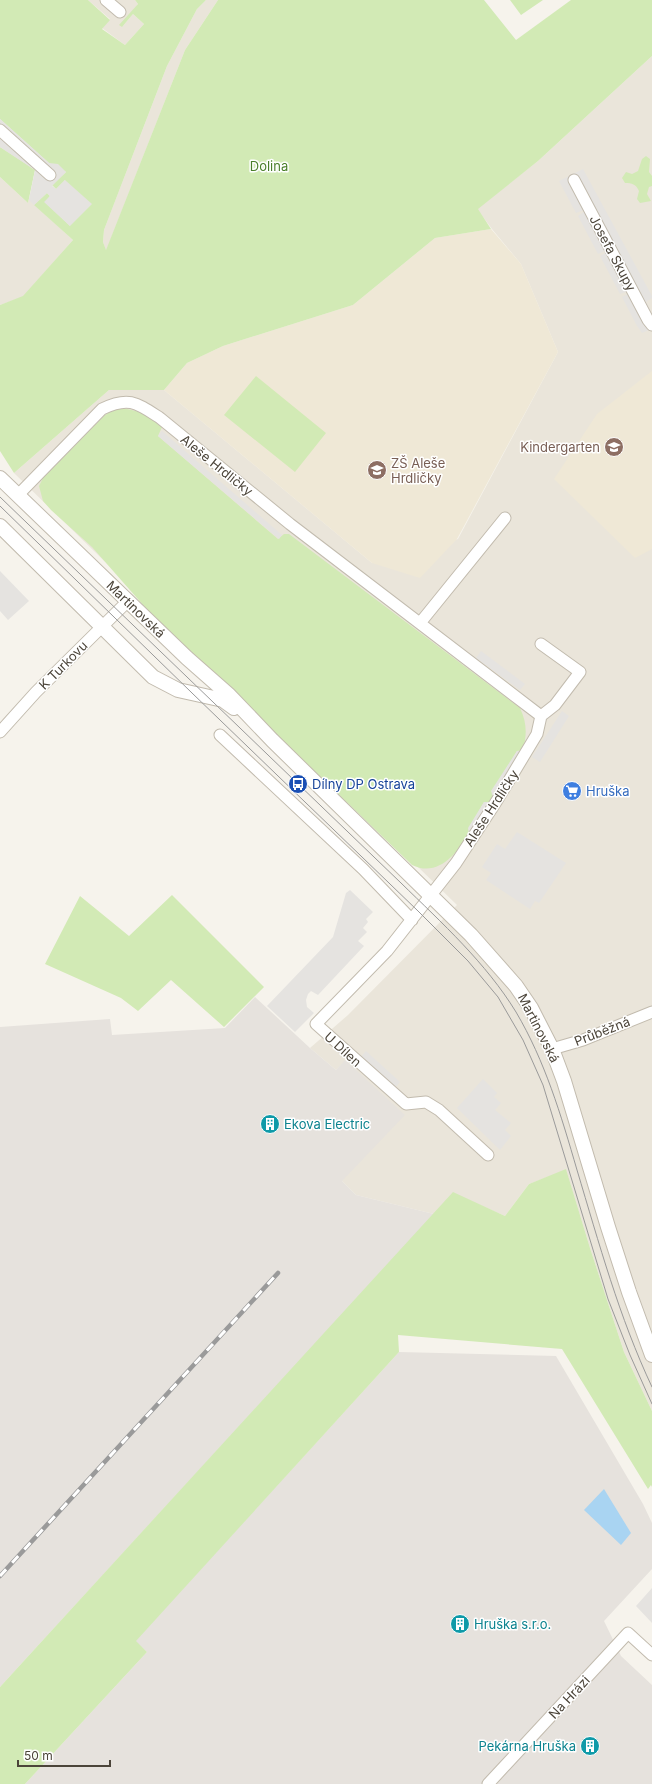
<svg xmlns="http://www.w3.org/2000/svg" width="652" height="1784" font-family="Inter,sans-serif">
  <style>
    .residential { fill: #eae5da }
    .industrial { fill: #e6e2dd }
    .education { fill: #efe8d6 }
    .green { fill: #d2eab5 }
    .parking { fill: #e5e3e0 }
    .water { fill: #a9d4f2 }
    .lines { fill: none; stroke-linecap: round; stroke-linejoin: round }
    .minor-casing { stroke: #c2bbae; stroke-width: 13 }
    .tertiary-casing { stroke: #c2bbae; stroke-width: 16 }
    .minor { stroke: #fff; stroke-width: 11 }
    .tertiary { stroke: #fff; stroke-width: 14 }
    .tram { stroke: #9a9a9a; stroke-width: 1 }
    .rail-casing { stroke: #9a9a9a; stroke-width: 4.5 }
    .rail { stroke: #fff; stroke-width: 3; stroke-dasharray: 9; stroke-linecap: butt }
    .labels { text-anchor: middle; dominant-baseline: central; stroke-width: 3; stroke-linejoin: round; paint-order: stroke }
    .park-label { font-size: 13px; fill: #4a7f2a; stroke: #fff }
    .street-label { font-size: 13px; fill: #4b4439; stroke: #fff }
    .education-label { font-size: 13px; fill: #785e54; stroke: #fff; text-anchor: end }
    .transit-label { font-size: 13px; fill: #164399; stroke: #fff; text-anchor: start }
    .shop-label { font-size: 13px; fill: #366cbe; stroke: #fff; text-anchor: start }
    .culture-label { font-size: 13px; fill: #0d838f; stroke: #fff; text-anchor: start }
  </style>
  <rect width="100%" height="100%" fill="#f6f3ec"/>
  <path class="residential" d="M88 0H135L138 4 122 27 133 14 144 24 125 45 102 28 110 19Z
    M206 0H218L185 50 106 251 103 242 104 230 167 66 197 9Z
    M652 56V1411L624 1352 590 1248 566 1170 529 1184 505 1216 453 1193 434 1214 356 1195 342 1181 346 1060 336 1070 310 1048 348 1015 457 905 14 473 109 390H164L372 563 458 539 558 352 521 264 492 229 477 209 538 161Z
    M0 119 49 163 58 164 66 172 52 186 56 189 65 180 92 204 70 226 44 202 50 196 47 193 35 205 73 240 23 297 0 305V177L28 203 35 176V170L31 167 27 166 0 147Z"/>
  <path class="industrial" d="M255 997 310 1048 336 1070 345 1060 405 1115 342 1181 356 1195 434 1214 0 1687V1027L110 1019 112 1035 225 1028Z
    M399 1352 556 1356 643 1504 652 1523V1569L604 1621 621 1656 652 1685V1784H25L147 1652 135 1641Z"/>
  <path class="education" d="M491 229 521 264 558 352 457 539 420 578 372 563 164 390 187 363 223 346 353 305 435 238Z
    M652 371V549L635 558 554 479 597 414Z"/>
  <path class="green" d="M0 0H88L110 20 102 29 125 45 144 24 133 14 122 27 119 25 138 4 135 0H206L197 9 167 66 104 230 103 242 106 250 185 50 218 0H484L516 40 571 0H652V56L538 161 478 209 491 229 435 238 353 305 223 346 187 363 164 390H109L14 473 0 451V305L23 296 73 240 34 205 47 193 50 196 45 202 70 226 65 180 56 189 52 185 66 172 49 163 0 119Z
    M510 0H543L521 15Z
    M0 147 35 170 28 203 0 177Z
    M646 156 650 159 649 172 652 176V186L649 187 647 194 651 201 640 203 637 199 639 191C636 184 632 183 625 183L622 178 626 172 632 174 638 171 642 159Z
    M256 376 326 433 295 472 224 415Z
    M119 408C134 409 152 415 162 427L158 436 278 539 284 534H289L520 708C527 723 527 734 523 750L517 751 492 791 493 797 490 802H484L469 829V834C457 853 438 878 412 865L151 614 92 547 51 510 43 501 39 486 43 478 104 416 112 410Z
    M172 895 264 987 224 1027 171 980 138 1011 121 998 45 964 80 896 129 936Z
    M566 1169 590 1248 624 1352 652 1411V1487L651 1485 648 1489 562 1349 398 1335 399 1352 136 1641 147 1652 25 1784H0V1687L453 1192 505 1216 529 1184Z"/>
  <path class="parking" d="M0 119 49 163 58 164 66 172 52 186 56 189 65 180 92 204 70 226 44 202 50 196 47 193 34 205 29 200 35 170 0 147Z
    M583 169 652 296V298L646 302 652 314V327L649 330 642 333 637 326 622 297 628 294V291L620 294 600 256 607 252 605 251 598 254 578 216 585 211 584 210 576 213 559 181Z
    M162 431 282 535 279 539 158 436Z
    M0 571 29 601 8 620 0 611Z
    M481 651 525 684 520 690 476 658Z
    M562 711 569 716 540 762 532 757Z
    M517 751H521L493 797 491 791Z
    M484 802H490L469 834 468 828Z
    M517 832 566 863 539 903 535 901 530 909 486 880 491 873 482 867 497 844 505 849Z
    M350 890 373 912 366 919 368 922 363 928 367 932 358 941 364 946 318 995 311 991 308 994 306 1000 307 1007 314 1013 295 1032 267 1006 333 937 346 893Z
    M366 1051 400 1082 394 1089 360 1058Z
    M483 1079 497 1093 494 1097 501 1103 495 1110 511 1123 505 1130 511 1136 500 1150 457 1108Z
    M652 1588V1623L636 1606Z"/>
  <path class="water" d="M604 1489 631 1533 621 1545 584 1510Z"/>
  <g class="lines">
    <g class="minor-casing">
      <path id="minor" d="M106 0 120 12
        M0 130 50 175
        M574 180 648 320 652 325
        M18 495 102 409C129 396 137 403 160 418L290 524 541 716
        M420 623 505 518
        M0 732 36 692 128 601
        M220 735 363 869 412 920
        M552 1049 583 1040 652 1012
        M488 1155 439 1110 426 1102 406 1104 316 1024 387 951 456 863 496 802 537 734 541 716 555 705 580 672 541 644
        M488 1784 628 1633 652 1655"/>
    </g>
    <g class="tertiary-casing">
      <path id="tertiary" d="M0 478 187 658 229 695 272 740 471 935 516 986 531 1008 552 1049 564 1081 608 1227 629 1292 652 1355
        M0 526 153 677 178 690 223 700 234 708"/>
    </g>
    <use href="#minor" class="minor"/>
    <use href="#tertiary" class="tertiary"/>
    <path class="tram" d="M0 497 401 883C442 923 486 963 516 1012 545 1061 561 1115 577 1170 599 1243 619 1317 652 1387
      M0 506 192 693 418 911 468 961 498 997 523 1040 543 1085 608 1299 630 1355 652 1404"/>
    <g class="rail-casing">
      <path id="rail" d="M0 1576 278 1273"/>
    </g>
    <use href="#rail" class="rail"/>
  </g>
  <defs>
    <g id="school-disc" transform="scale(1)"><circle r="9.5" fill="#8d6e63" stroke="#fff"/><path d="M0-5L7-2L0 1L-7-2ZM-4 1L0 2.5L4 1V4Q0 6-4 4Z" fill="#fff"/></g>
    <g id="bus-disc" transform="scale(1)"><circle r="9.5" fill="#1a4fb4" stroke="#fff"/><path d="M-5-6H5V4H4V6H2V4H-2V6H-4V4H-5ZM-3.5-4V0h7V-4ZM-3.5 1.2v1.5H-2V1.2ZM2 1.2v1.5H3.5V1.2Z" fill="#fff"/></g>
    <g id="supermarket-disc" transform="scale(1)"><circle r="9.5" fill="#3f7fe0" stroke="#fff"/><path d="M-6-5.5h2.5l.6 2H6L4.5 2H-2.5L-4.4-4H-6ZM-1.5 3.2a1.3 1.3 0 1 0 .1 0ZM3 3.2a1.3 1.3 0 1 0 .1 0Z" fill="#fff"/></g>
    <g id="building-disc" transform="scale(1)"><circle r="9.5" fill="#0f9aa8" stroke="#fff"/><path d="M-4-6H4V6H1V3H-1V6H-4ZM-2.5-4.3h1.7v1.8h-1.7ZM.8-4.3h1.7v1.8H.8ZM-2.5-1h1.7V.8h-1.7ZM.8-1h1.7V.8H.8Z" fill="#fff"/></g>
  </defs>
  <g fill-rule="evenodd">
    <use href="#school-disc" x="614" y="447"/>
    <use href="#school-disc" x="377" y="470"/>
    <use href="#bus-disc" x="298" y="784"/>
    <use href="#supermarket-disc" x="572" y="791"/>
    <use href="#building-disc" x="270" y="1124"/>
    <use href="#building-disc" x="460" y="1624"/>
    <use href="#building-disc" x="590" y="1746"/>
  </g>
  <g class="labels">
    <g class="park-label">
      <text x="269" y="166">Dolina</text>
    </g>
    <g class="street-label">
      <text transform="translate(613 253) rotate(62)">Josefa Skupy</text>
      <text transform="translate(217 465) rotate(39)">Aleše Hrdličky</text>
      <text transform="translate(136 609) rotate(44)">Martinovská</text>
      <text transform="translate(63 665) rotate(-45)">K Turkovu</text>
      <text transform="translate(491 808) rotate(-57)">Aleše Hrdličky</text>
      <text transform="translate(539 1028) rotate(63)">Martinovská</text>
      <text transform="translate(602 1031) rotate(-21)">Průběžná</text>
      <text transform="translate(343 1049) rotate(42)">U Dílen</text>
      <text transform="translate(569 1697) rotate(-47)">Na Hrázi</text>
    </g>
    <g class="education-label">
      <text x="600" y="447">Kindergarten</text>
      <text x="391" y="463" text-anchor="start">ZŠ Aleše<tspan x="391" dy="15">Hrdličky</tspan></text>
    </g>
    <g class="transit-label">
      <text x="312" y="784">Dílny DP Ostrava</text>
    </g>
    <g class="shop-label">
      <text x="586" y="791">Hruška</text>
    </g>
    <g class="culture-label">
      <text x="284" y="1124">Ekova Electric</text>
      <text x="474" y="1624">Hruška s.r.o.</text>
      <text x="576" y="1746" text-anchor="end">Pekárna Hruška</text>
    </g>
  </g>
  <path d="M18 1760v6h92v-6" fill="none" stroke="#4b4439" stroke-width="2"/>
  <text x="24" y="1760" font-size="12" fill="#4b4439" stroke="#ffffff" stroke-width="3" paint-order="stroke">50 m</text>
</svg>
